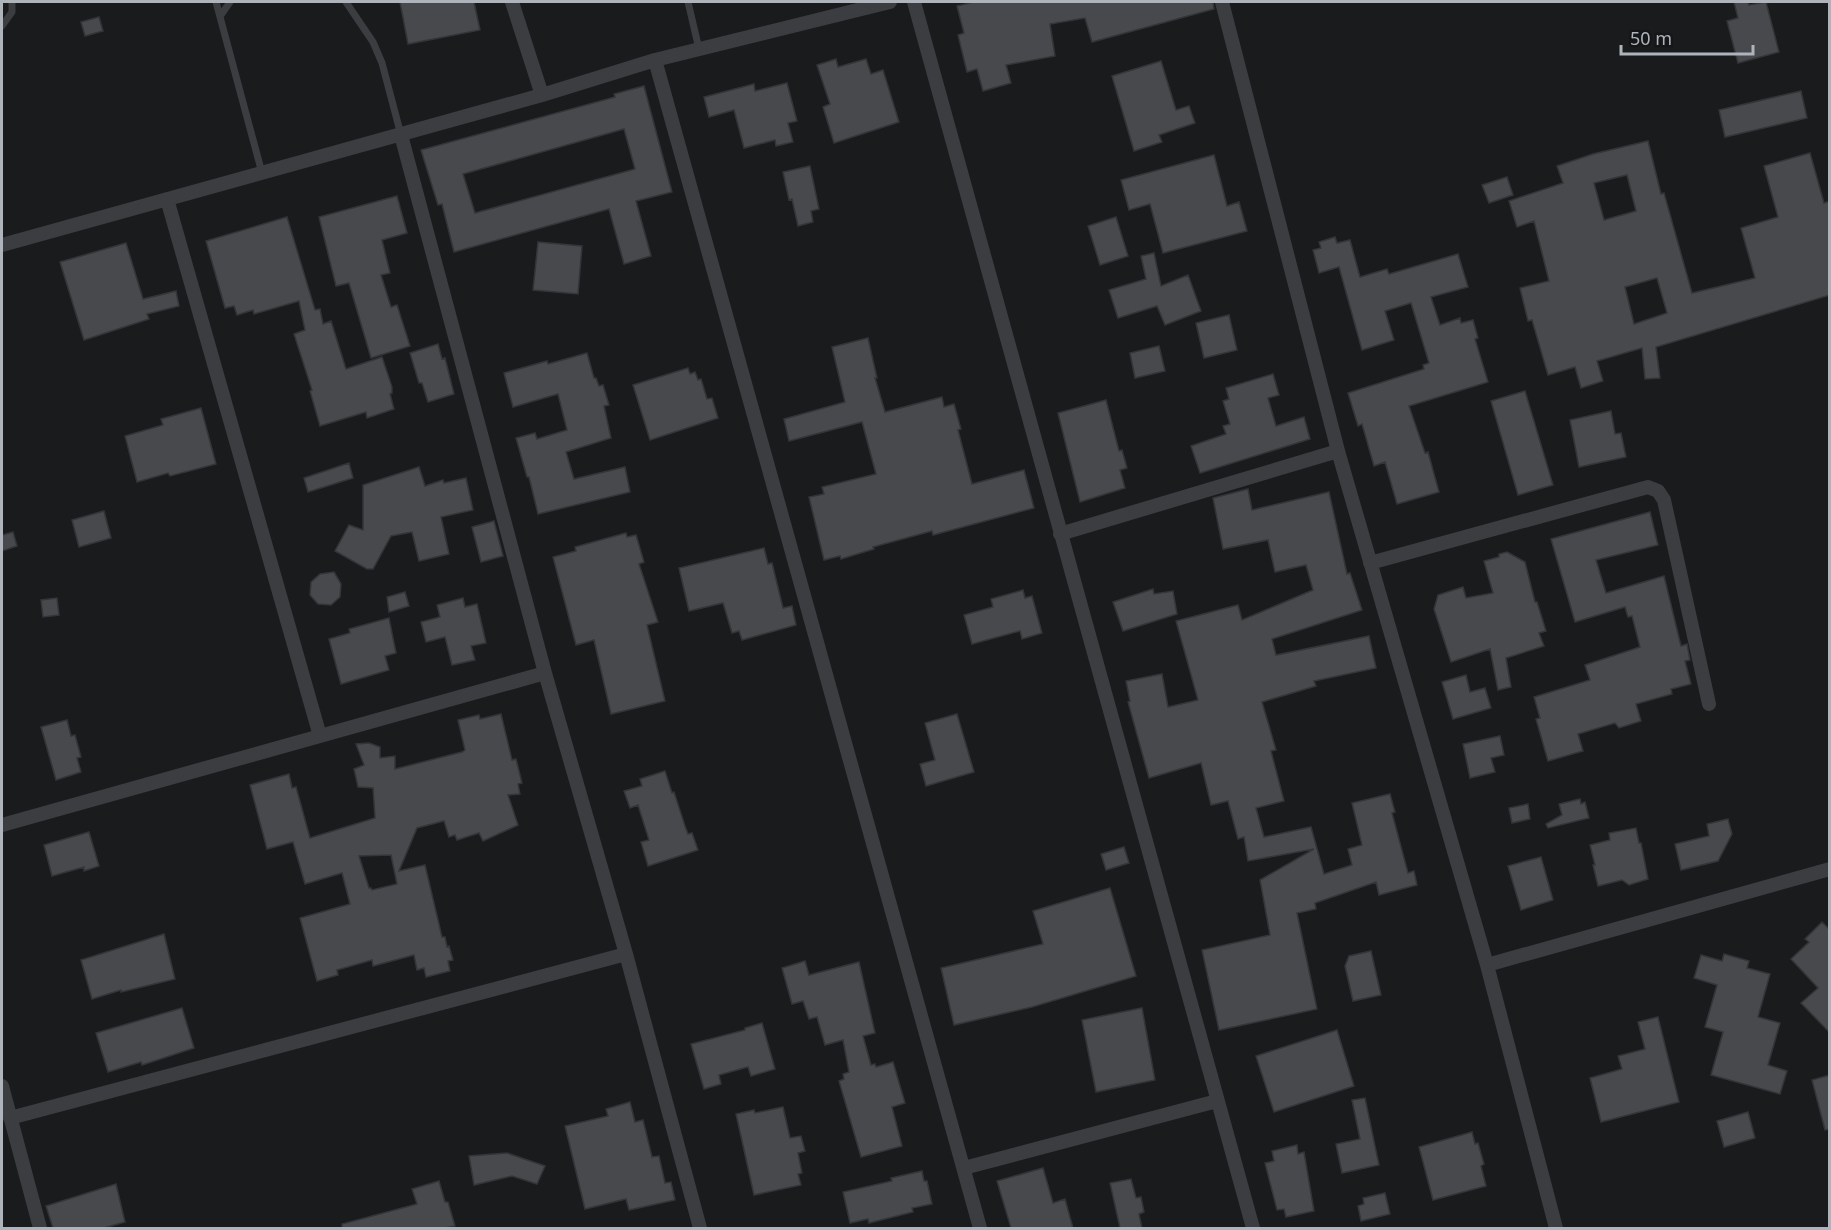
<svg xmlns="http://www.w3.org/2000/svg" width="1831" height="1230" font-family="'Noto Sans',sans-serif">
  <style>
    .building { fill: #47494c; stroke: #343538; stroke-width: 1.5; fill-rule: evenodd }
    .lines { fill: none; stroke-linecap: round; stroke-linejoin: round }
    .service { stroke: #3c3d41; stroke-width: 7 }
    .minor { stroke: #3c3d41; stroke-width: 14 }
  </style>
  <rect width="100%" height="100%" fill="#1a1b1c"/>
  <path class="building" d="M400 2H474L480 30 408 44Z
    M973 2H1213L1214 9 1092 42 1085 18 1050 24 1055 56 1006 65 1011 83 983 91 977 69 967 72 958 35 964 33 957 6Z
    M1734 2H1748L1749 5 1766 2 1779 52 1738 63 1727 21 1738 18Z
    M99 17 103 31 85 36 81 22Z
    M836 59 838 67 866 59 871 74 883 70 899 122 834 143 823 107 830 104 817 65Z
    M1161 61 1176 110 1189 106 1195 123 1159 135 1162 142 1134 151 1112 76Z
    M787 83 797 121 788 123 793 142 776 146 775 140 744 148 734 110 709 117 704 97 754 84 755 91Z
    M644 86 672 192 636 201 651 256 624 264 609 209 454 252 442 204 438 205 421 150 615 97 614 94ZM624 129 635 169 475 213 463 174Z
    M1801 91 1807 118 1725 137 1719 110Z
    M1648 141 1661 194 1664 193 1692 293 1755 278 1741 228 1778 217 1764 166 1810 153 1824 203 1830 201V295L1656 347 1660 378 1645 379 1642 348 1597 361 1603 381 1581 388 1575 367 1548 375 1532 320 1528 321 1520 288 1549 281 1534 221 1517 227 1509 201 1563 183 1557 166 1593 154ZM1627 175 1636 211 1604 220 1594 183ZM1657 278 1667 313 1634 324 1625 287Z
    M1214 155 1227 206 1239 202 1247 231 1163 253 1150 204 1129 210 1121 180Z
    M810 166 819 209 811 211 813 222 798 226 792 199 789 200 783 172Z
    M1507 177 1513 195 1489 203 1482 185Z
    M397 196 407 233 382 240 390 273 381 275 391 307 397 305 410 346 371 358 349 283 336 286 319 217Z
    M287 217 315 310 320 309 323 324 331 321 346 369 382 357 392 387V393L390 394 394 409 367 418 366 412 320 426 310 391 312 390 294 334 305 330 299 301 254 314 253 310 237 315 234 306 225 308 206 241Z
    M1116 217 1128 256 1100 265 1088 226Z
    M1335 237 1337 243 1350 240 1360 277 1387 269 1389 274 1458 254 1468 287 1431 297 1440 325 1460 318 1461 323 1473 320 1478 338 1475 339 1488 382 1409 406 1425 453 1428 452 1439 492 1397 504 1385 462 1374 466 1362 424 1358 426 1348 393 1424 369 1423 365 1429 363 1411 303 1385 311 1394 340 1362 350 1339 267 1319 273 1313 250 1321 248 1319 242Z
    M538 242 582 246 578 294 533 290Z
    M126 243 143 299 176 291 179 306 147 314 149 319 84 340 60 262Z
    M1154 253 1161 286 1188 275 1201 311 1165 325 1157 306 1118 318 1109 290 1146 279 1141 256Z
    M1229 315 1237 350 1204 358 1196 323Z
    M868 338 877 378H875L885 412 942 397 944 407 954 404 961 429 958 430 972 484 1024 470 1034 508 933 535 932 531 873 547 874 549 841 559 840 556 824 560 809 497 824 494 822 487 876 474 862 422 789 441 784 419 845 402 832 347Z
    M438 344 442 359 445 358 454 394 428 402 422 383H419L410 353Z
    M1159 346 1165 371 1135 378 1130 353Z
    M587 353 594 378H596L599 386 603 385 609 405 604 406 611 438 566 452 574 479 625 467 630 492 538 514 529 477H527L516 438 535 433 537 439 567 430 558 394 513 407 504 373 547 361 548 364Z
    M688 368 690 374 695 372 698 380 701 379 707 399 712 398 718 418 650 440 633 385Z
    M1273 374 1279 395 1268 398 1276 426 1304 417 1310 439 1200 473 1191 446 1226 434 1223 426 1230 424 1223 401 1229 399 1226 388Z
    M1525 391 1553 485 1518 495 1491 401Z
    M1106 400 1119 451 1122 450 1127 468 1120 470 1125 488 1080 502 1058 413Z
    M201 408 216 464 170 476 168 473 137 482 125 436 163 425 161 419Z
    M1611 411 1615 434 1621 433 1626 457 1579 467 1570 420Z
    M349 463 353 478 308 492 304 478Z
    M419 467 425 486 443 480 444 483 466 478 473 510 441 517 449 554 419 561 412 532 391 536 373 569H367L335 551 349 525 363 530V485Z
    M1248 489 1252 510 1329 492 1347 574 1350 573 1362 610 1272 639 1276 655 1369 636 1376 668 1314 681 1316 686 1262 702 1276 750 1271 751 1284 801 1256 808 1264 837 1311 827 1324 874 1352 865 1348 849 1362 845 1352 803 1390 794 1395 812 1392 813 1408 873 1414 871 1417 885 1379 895 1376 882 1315 903 1316 909 1297 913 1317 1009 1219 1030 1202 950 1270 935 1260 880 1314 849 1248 861 1244 837 1238 839 1228 801 1211 805 1201 763 1149 778 1128 702 1130 701 1126 681 1162 674 1168 707 1198 700 1176 621 1238 605 1242 620 1313 590 1306 565 1275 572 1268 540 1223 549 1213 498Z
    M104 511 111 538 79 547 72 520Z
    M1650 512 1658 545 1596 560 1606 593 1664 576 1681 646 1687 644 1690 660 1685 661 1691 684 1671 689 1672 694 1636 704 1641 721 1619 728 1615 723 1578 734 1583 751 1548 761 1536 719 1540 718 1534 697 1590 680 1585 665 1640 647 1632 616 1628 617 1625 607 1575 622 1551 539Z
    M494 521 503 556 481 562 472 527Z
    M13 532 17 546 2 551V535Z
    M626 533 627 537 636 535 644 562 639 564 658 622 647 625 665 701 611 714 594 640 576 645 553 557 576 551 575 547Z
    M764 548 768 564 772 563 783 608 792 606 796 625 742 640 739 631 732 633 723 603 689 611 679 568Z
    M1507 552 1525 562 1535 602H1537L1546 631 1539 633 1544 646 1506 658 1511 687 1498 690 1490 649 1451 662 1434 609 1438 595 1463 587 1466 598 1493 593 1484 561 1499 557V554Z
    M334 572 341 584 340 597 331 605 318 604 310 595 311 582 320 574Z
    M1153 589 1154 594 1173 591 1177 614 1123 631 1113 602Z
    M1023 590 1025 598 1032 596 1042 633 1022 639 1020 631 972 644 964 615 993 607 991 599Z
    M405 592 409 606 389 612 387 597Z
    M57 598 59 615 43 617 41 600Z
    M463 598 465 607 477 604 486 643 471 646 475 660 452 665 445 637 426 642 421 622 440 617 437 605Z
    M389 618 396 653 385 656 389 670 341 684 329 639 350 633 349 629Z
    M1466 675 1470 692 1485 688 1491 708 1453 719 1442 682Z
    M501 714 512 760 516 759 522 783 518 784 520 794 508 795 518 825 483 841 479 833 457 840 455 835 449 837 444 821 417 828 399 871 425 865 442 937H445L447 947 449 946 453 960 448 961 450 971 426 977 424 968 417 970 414 955 373 966 372 960 337 970 338 975 317 981 300 918 350 904 342 873 305 884 293 842 267 849 250 785 289 774 292 788 296 787 310 838 375 818 373 788 358 787 354 769 364 765 356 744 369 743 380 747V758L395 756V769L462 752 465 750 458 720 479 715 480 719ZM391 855 397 884 372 890 371 888H369L359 856Z
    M957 714 974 772 926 786 920 764 935 760 925 723Z
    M67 720 71 736 75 735 81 757 77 758 81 772 56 780 41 727Z
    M1500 736 1504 755 1491 758 1495 772 1470 778 1463 744Z
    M665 771 672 793 674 792 685 826 688 834 692 833 698 850 648 866 641 842 649 840 638 805 630 808 624 791 642 786 640 779Z
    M1580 799 1581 804 1585 802 1589 818 1548 828 1546 824 1562 815 1559 804Z
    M1528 804 1530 819 1512 823 1509 808Z
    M1728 819 1732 834 1718 861 1681 870 1675 844 1709 836 1707 824Z
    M1636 828 1639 843H1641L1648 879 1629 885 1622 880 1598 886 1593 865H1595L1590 845 1610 840 1609 833Z
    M89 832 99 866 84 871V867L52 876 44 845Z
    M1124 847 1129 863 1106 870 1101 854Z
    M1541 857 1553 900 1521 910 1508 866Z
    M1110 888 1136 976 1032 1007 954 1025 941 968 1043 944 1033 911Z
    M1822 922 1830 930V1033L1801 1003 1818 988 1791 959 1809 942 1805 939Z
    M164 934 175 979 121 992V990L92 999 81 960Z
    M1371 951 1381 995 1353 1001 1345 966 1349 956Z
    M1724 954 1749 961 1747 968 1770 974 1758 1017 1780 1023 1768 1065 1787 1071 1780 1094 1711 1075 1723 1032 1705 1027 1717 985 1694 978 1701 955 1722 961Z
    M805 961 809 975 859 962 875 1033 863 1036 871 1065 875 1064 876 1067 893 1062 905 1103 892 1107 902 1146 861 1157 839 1081 844 1079 843 1074 849 1072 843 1040 825 1045 817 1017 809 1019 803 1001 792 1004 782 968Z
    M182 1008 194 1048 142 1065 141 1062 108 1072 96 1033Z
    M1142 1008 1155 1080 1096 1092 1082 1020Z
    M1658 1017 1679 1102 1601 1122 1590 1078 1622 1069 1618 1056 1645 1049 1638 1022Z
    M762 1023 775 1069 751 1076 748 1067 719 1075 721 1084 704 1089 691 1044 745 1030V1028Z
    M1337 1030 1354 1086 1274 1112 1256 1056Z
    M1830 1075V1129L1825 1130 1812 1080Z
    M1365 1098 1379 1165 1342 1173 1336 1144 1360 1139 1352 1100Z
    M630 1102 635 1122 643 1120 652 1157 659 1156 665 1183 671 1182 675 1200 629 1210 626 1199 585 1209 565 1126 608 1116 606 1109Z
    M783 1107 790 1138 801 1136 805 1151 798 1153 802 1173 798 1174 801 1185 754 1195 736 1114 754 1110 755 1113Z
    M1748 1112 1755 1138 1724 1147 1717 1121Z
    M1472 1132 1475 1144 1478 1143 1484 1164 1481 1166 1486 1186 1433 1200 1419 1147Z
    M1297 1145 1298 1154 1304 1152 1314 1211 1286 1217 1284 1209 1277 1210 1265 1163 1274 1161 1272 1151Z
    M507 1153 545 1166 537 1184 512 1176 474 1185 469 1156Z
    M1043 1168 1053 1203 1065 1199 1073 1228H1011L997 1181Z
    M922 1171 924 1181H927L932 1204 912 1208 913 1212 869 1223 868 1219 850 1223 843 1192 892 1181 891 1178Z
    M1131 1179 1136 1198 1141 1197 1144 1212 1139 1214 1142 1228H1120L1110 1183Z
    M439 1181 445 1202H448L455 1226 445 1228H342V1224L417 1204 412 1189Z
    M116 1184 125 1222 104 1228H53L46 1206Z
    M1385 1193 1390 1214 1361 1221 1358 1206 1364 1204 1363 1198Z"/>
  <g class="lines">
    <path class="service" d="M216 2 262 173
      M346 2 373 42 382 63 401 135
      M688 2 699 49
      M221 15 230 2
      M2 26 12 12V2"/>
    <path class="minor" d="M512 2 542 95
      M914 2 1253 1228
      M1222 2 1338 451 1487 965 1556 1228
      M655 60 980 1228
      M401 135 545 673 626 954 700 1228
      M167 199 320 736
      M2 245 542 95 655 60 890 2
      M1060 534 1338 451
      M1370 563 1648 487 1658 491 1664 500 1709 704
      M2 825 545 673
      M1487 965 1830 869
      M2 1086 40 1228
      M10 1118 626 954
      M964 1168 1217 1101"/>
  </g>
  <rect width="1831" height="1230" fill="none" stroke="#aeb4bb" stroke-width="6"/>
  <path d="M1621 45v9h132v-9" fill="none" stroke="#aeb4bb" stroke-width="3"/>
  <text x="1630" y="45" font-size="18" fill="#aeb4bb" stroke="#151617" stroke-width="4.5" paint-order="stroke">50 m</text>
</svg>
